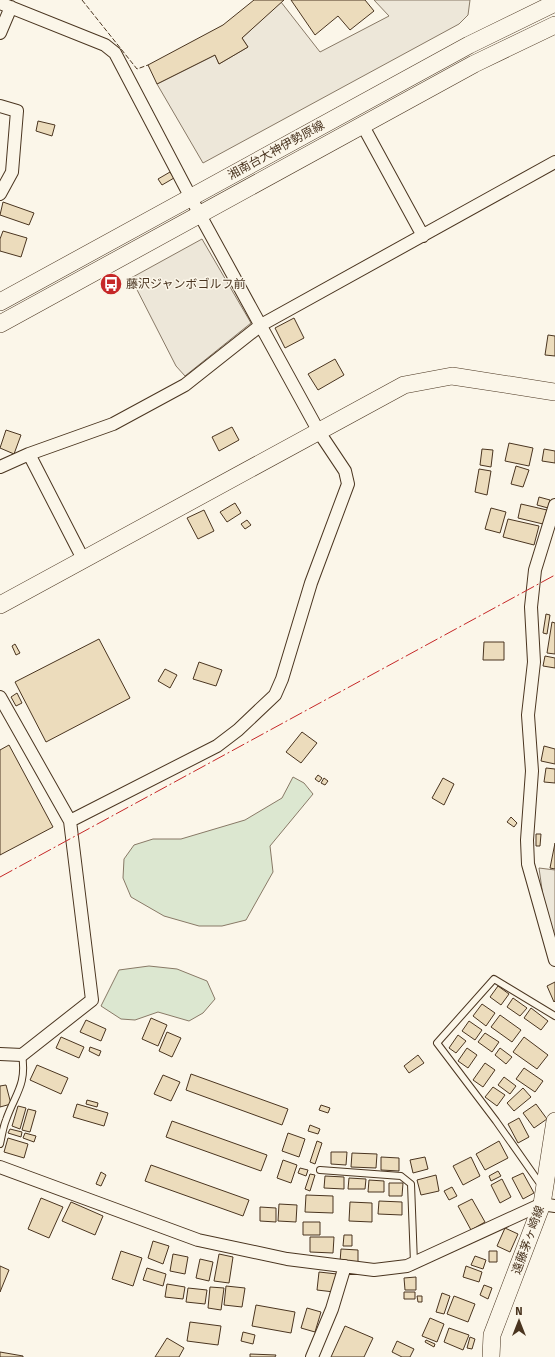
<svg xmlns="http://www.w3.org/2000/svg" width="555" height="1357" font-family="'Fira Sans','Noto Sans JP',sans-serif">
  <style>
    .green { fill: #dce7d0; stroke: #887966 }
    .parking { fill: #ede7d9; stroke: #887966 }
    .building { fill: #ecdcbc; stroke: #4a3520 }
    .lines { fill: none; stroke-linecap: round; stroke-linejoin: round }
    .lane-casing { stroke: #4a3520; stroke-width: 8 }
    .street-casing { stroke: #4a3520; stroke-width: 14 }
    .secondary-casing { stroke: #4a3520; stroke-width: 18 }
    .lane { stroke: #fbf6e9; stroke-width: 6 }
    .street { stroke: #fbf6e9; stroke-width: 12 }
    .secondary { stroke: #fbf6e9; stroke-width: 17 }
    .fence { stroke: #4a3520; stroke-width: 1; stroke-dasharray: 5 2; stroke-linecap: butt }
    .power { stroke: #c62828; stroke-width: 1; stroke-dasharray: 14 3 2 3; stroke-linecap: butt }
    .labels { text-anchor: middle; dominant-baseline: central; stroke-width: 3; stroke-linejoin: round; paint-order: stroke }
    .street-label { font-size: 12px; fill: #4a3520; stroke: #fbf6e9 }
    .poi-label { font-size: 12px; fill: #4a3520; stroke: #fbf6e9; text-anchor: start }
  </style>
  <rect width="100%" height="100%" fill="#fbf6e9"/>
  <path class="green" d="M293 777 304 783 313 794 270 846 273 872 246 920 222 926H199L164 916 131 897 123 878 124 859 134 845 153 839H181L245 820 282 798Z
    M149 966 177 969 207 981 215 999 203 1013 189 1021 158 1012 135 1020 121 1019 101 1006 119 970Z"/>
  <path class="parking" d="M374 0H470L468 15 459 24 203 163 157 84 215 55 219 64 248 47 242 38 281 2 320 52 389 16Z
    M202 239 251 323 185 376 176 366 131 278Z
    M539 868 555 870V938L546 918Z"/>
  <path class="building" d="M254 0H284L242 38 248 47 219 64 215 55 157 84 148 65 223 25Z
    M291 0H365L374 11 350 30 338 16 315 35Z
    M38 121 55 125 52 136 36 131Z
    M170 172 174 178 162 185 158 179Z
    M3 202 34 213 29 225 0 215Z
    M3 231 27 238 21 257 0 251V239Z
    M294 318 304 338 285 348 275 328Z
    M548 335 555 336V356L545 355Z
    M335 359 344 375 318 390 308 374Z
    M232 427 239 440 219 451 212 437Z
    M6 430 21 435 14 454 0 448Z
    M509 443 533 448 529 466 505 461Z
    M482 449 493 450 491 467 480 465Z
    M544 449 555 451V463L542 461Z
    M516 466 529 470 523 487 511 484Z
    M479 469 491 471 487 495 475 492Z
    M539 497 550 500 548 508 537 505Z
    M235 503 241 513 227 522 220 512Z
    M521 504 547 510 543 524 518 518Z
    M491 508 506 512 500 533 485 529Z
    M204 510 214 531 198 539 187 518Z
    M508 519 539 526 534 545 503 537Z
    M247 520 251 525 245 529 241 524Z
    M546 614 550 615 547 634 543 633Z
    M552 622 555 623V654L547 653Z
    M99 639 130 698 46 742 15 682Z
    M484 642H504V660H483Z
    M15 644 20 653 16 655 12 646Z
    M545 656 555 658V668L543 666Z
    M199 662 222 670 216 686 193 679Z
    M165 669 177 675 170 688 158 681Z
    M17 693 22 703 16 706 11 697Z
    M302 732 317 743 301 763 286 752Z
    M9 745 53 827 0 855V750Z
    M544 746 555 749V764L541 761Z
    M546 768 555 769V783L544 782Z
    M318 775 322 778 319 782 315 779Z
    M324 778 328 781 325 785 321 783Z
    M443 778 454 784 444 805 432 798Z
    M511 817 517 823 514 827 507 822Z
    M536 834H541L540 846H536Z
    M555 843V869L550 868Z
    M555 982V1001L554 1002 547 986Z
    M498 986 509 994 501 1005 490 997Z
    M513 998 527 1008 520 1016 507 1007Z
    M482 1004 495 1013 486 1026 473 1016Z
    M531 1008 548 1021 541 1030 524 1018Z
    M500 1015 521 1030 512 1042 491 1027Z
    M151 1018 167 1025 158 1046 142 1039Z
    M86 1020 106 1029 101 1041 80 1032Z
    M469 1021 482 1030 475 1040 462 1031Z
    M167 1032 181 1038 172 1057 159 1051Z
    M485 1033 499 1042 492 1052 478 1042Z
    M458 1035 466 1041 456 1053 449 1048Z
    M61 1037 84 1047 79 1058 56 1048Z
    M524 1037 548 1055 537 1069 513 1052Z
    M90 1047 101 1051 99 1056 89 1051Z
    M467 1048 477 1055 468 1068 458 1061Z
    M500 1048 512 1057 506 1064 495 1055Z
    M418 1055 424 1063 409 1073 404 1066Z
    M485 1063 495 1070 483 1087 473 1080Z
    M37 1065 68 1078 61 1094 30 1080Z
    M524 1068 543 1081 535 1092 516 1079Z
    M191 1074 288 1109 282 1125 186 1090Z
    M163 1075 180 1082 171 1101 154 1094Z
    M504 1077 516 1086 510 1094 498 1085Z
    M6 1085 11 1104 0 1107V1086Z
    M493 1087 505 1095 497 1106 485 1097Z
    M523 1088 531 1097 514 1111 507 1103Z
    M87 1100 98 1103 97 1107 86 1104Z
    M77 1104 108 1113 104 1126 73 1117Z
    M536 1104 547 1119 534 1128 523 1113Z
    M321 1105 330 1108 328 1113 319 1110Z
    M18 1106 26 1108 20 1129 12 1126Z
    M28 1109 36 1111 30 1132 22 1130Z
    M519 1118 529 1137 518 1143 508 1124Z
    M172 1121 267 1155 261 1171 166 1137Z
    M310 1125 320 1129 318 1134 308 1131Z
    M10 1129 22 1132 21 1137 8 1133Z
    M25 1133 36 1136 34 1142 23 1138Z
    M288 1133 305 1139 299 1157 282 1151Z
    M8 1138 28 1144 24 1158 4 1152Z
    M317 1141 322 1143 315 1164 310 1162Z
    M499 1141 508 1158 485 1170 476 1154Z
    M331 1152H347L346 1165 331 1164Z
    M352 1153 377 1154 376 1168 351 1167Z
    M381 1157 399 1158V1171L381 1170Z
    M425 1157 428 1169 413 1173 410 1160Z
    M471 1157 480 1176 463 1185 453 1166Z
    M283 1160 297 1165 291 1183 277 1178Z
    M151 1165 249 1200 243 1216 145 1181Z
    M300 1168 308 1170 306 1176 298 1173Z
    M498 1171 501 1176 491 1181 489 1176Z
    M101 1172 106 1175 101 1186 96 1184Z
    M523 1173 534 1193 523 1199 512 1178Z
    M310 1174 315 1175 310 1191 305 1189Z
    M436 1175 439 1191 421 1195 417 1180Z
    M325 1176 344 1177V1189L324 1188Z
    M349 1178 366 1179 365 1189H348Z
    M502 1179 511 1197 500 1203 491 1185Z
    M369 1180 384 1181V1192H368Z
    M389 1183H403L402 1196H389Z
    M452 1187 457 1196 449 1200 444 1191Z
    M306 1195 333 1196V1213L305 1212Z
    M41 1198 63 1207 49 1238 28 1229Z
    M472 1199 485 1222 471 1230 458 1206Z
    M379 1201 402 1202V1215L378 1214Z
    M71 1202 103 1216 95 1235 62 1221Z
    M350 1202 372 1203V1222L349 1221Z
    M279 1204 297 1205 296 1222 278 1221Z
    M260 1207 276 1208V1222L260 1221Z
    M303 1222H320V1235H303Z
    M505 1228 518 1234 510 1252 497 1246Z
    M344 1235H352V1246H343Z
    M310 1237H334L333 1253 310 1252Z
    M153 1241 169 1246 163 1264 148 1258Z
    M341 1249 358 1250V1263L340 1262Z
    M121 1251 142 1258 133 1286 112 1279Z
    M489 1251H497V1262H489Z
    M173 1254 188 1257 185 1274 170 1271Z
    M219 1254 233 1257 229 1283 214 1281Z
    M475 1256 486 1260 483 1269 471 1265Z
    M200 1259 213 1262 209 1281 196 1278Z
    M0 1266 9 1270 0 1292Z
    M466 1266 482 1272 479 1282 463 1277Z
    M147 1268 166 1274 163 1286 143 1280Z
    M319 1272 337 1274 334 1292 317 1290Z
    M416 1277V1290H405L404 1278Z
    M167 1284 185 1287 183 1299 165 1297Z
    M484 1285 492 1288 488 1299 480 1295Z
    M226 1286 245 1288 242 1307 224 1305Z
    M210 1287 224 1288 221 1310 208 1308Z
    M188 1288 207 1290 205 1304 186 1302Z
    M404 1292H415V1299H404Z
    M442 1293 450 1296 444 1314 436 1312Z
    M417 1296H422V1302H418Z
    M454 1296 475 1304 468 1322 447 1314Z
    M256 1305 295 1312 291 1333 252 1326Z
    M307 1308 321 1312 315 1332 301 1328Z
    M430 1318 444 1324 437 1342 422 1336Z
    M190 1322 221 1326 218 1345 187 1341Z
    M345 1326 373 1338 364 1357H331Z
    M449 1328 469 1335 463 1350 444 1342Z
    M243 1332 255 1335 253 1344 241 1341Z
    M470 1337 475 1339 472 1349 467 1348Z
    M167 1338 184 1348 179 1357H155Z
    M426 1340 435 1344 434 1347 425 1342Z
    M397 1341 414 1349 410 1357H402L392 1352Z
    M0 1352 23 1356V1357H0Z
    M250 1354 276 1355 275 1357H250Z"/>
  <g class="lines">
    <g class="lane-casing">
      <path id="lane" d="M0 1144C2 1136 3 1127 6 1120 15 1094 27 1085 22 1055
        M320 1170 401 1176 411 1184 414 1263
        M541 1185 496 1121 437 1043 494 979 555 1016"/>
    </g>
    <g class="street-casing">
      <path id="street" d="M0 3 105 45 115 53 200 215 319 432 345 471 348 484 311 583 282 679 275 695 238 730 217 746 70 821
        M0 33 11 7
        M0 106 17 111 12 172 0 194
        M363 126 423 236
        M29 454 83 559
        M0 467 29 454 113 424 185 385 261 325 555 162
        M555 505 535 570 531 607 534 662 528 715 532 771 527 840 528 864 555 960
        M0 697 70 821 92 1000 22 1055 0 1054
        M0 1167 198 1240 287 1259 374 1270 407 1266 542 1204 555 1206
        M312 1357 332 1309 345 1266"/>
    </g>
    <g class="secondary-casing">
      <path id="secondary" d="M0 302 469 45 555 3
        M0 324 474 64 555 25
        M0 605 404 385 452 376 555 392
        M491 1357 492 1335 542 1204 555 1121"/>
    </g>
    <use href="#lane" class="lane"/>
    <use href="#street" class="street"/>
    <use href="#secondary" class="secondary"/>
    <path class="fence" d="M82 0 137 69 148 65"/>
    <path class="power" d="M0 877 555 575"/>
  </g>
  <defs>
    <g id="bus-disc" transform="scale(1.15)"><circle r="9.5" fill="#c62828" stroke="#fbf6e9"/><path d="M-5-6H5V4H4V6H2V4H-2V6H-4V4H-5ZM-3.5-4V0h7V-4ZM-3.5 1.2v1.5H-2V1.2ZM2 1.2v1.5H3.5V1.2Z" fill="#fff"/></g>
  </defs>
  <g fill-rule="evenodd">
    <use href="#bus-disc" x="111" y="284"/>
  </g>
  <g class="labels">
    <g class="street-label">
      <text transform="translate(276 150) rotate(-29)">湘南台大神伊勢原線</text>
      <text transform="translate(528 1240) rotate(-70)">遠藤茅ヶ崎線</text>
    </g>
    <g class="poi-label">
      <text x="126" y="284">藤沢ジャンボゴルフ前</text>
    </g>
  </g>
  <g transform="translate(519 1321)" stroke="#fbf6e9" stroke-width="3" paint-order="stroke">
  <path d="M0-3L7 15L0 10L-7 15Z" fill="#4a3520"/>
  <text y="-6" font-size="11" font-weight="bold" text-anchor="middle" fill="#4a3520">N</text>
  </g>
</svg>
